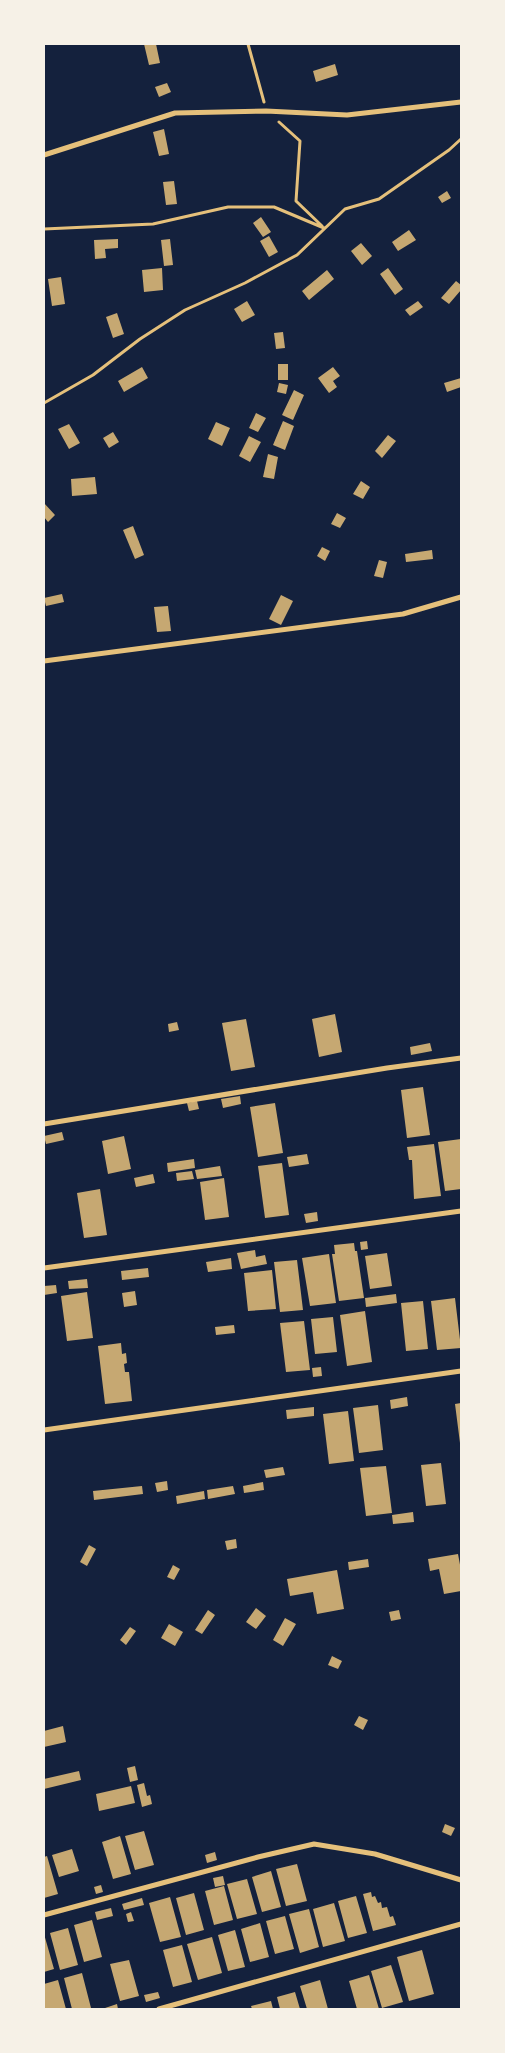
<svg xmlns="http://www.w3.org/2000/svg" width="505" height="2053" font-family="'Source Sans 3',sans-serif">
  <style>
    .building { fill: #c6a872 }
    .lines { fill: none; stroke-linecap: round; stroke-linejoin: round }
    .path { stroke: #e5c07b; stroke-width: 3 }
    .minor { stroke: #e5c07b; stroke-width: 5 }
  </style>
  <rect width="100%" height="100%" fill="#14213d"/>
  <path class="building" d="M144 44H156L160 63 149 65Z
    M335 64 338 75 316 82 313 71Z
    M167 83 171 92 159 97 155 87Z
    M164 129 169 154 159 156 153 132Z
    M174 181 177 204 166 205 163 182Z
    M447 191 451 198 442 203 438 197Z
    M261 217 271 232 263 237 253 223Z
    M409 230 416 240 398 251 392 242Z
    M269 236 278 252 269 257 260 241Z
    M118 239V248L105 249 106 258 95 259 94 240Z
    M170 239 173 265 164 266 161 240Z
    M361 243 372 256 362 265 351 251Z
    M162 268 163 290 144 292 142 270Z
    M388 268 403 289 395 295 380 274Z
    M327 270 334 279 309 300 302 291Z
    M61 277 65 304 52 306 48 279Z
    M456 281 461 285V290L449 304 441 298Z
    M247 301 255 315 242 322 234 309Z
    M418 301 423 307 410 316 405 310Z
    M117 313 124 334 113 338 106 317Z
    M283 332 285 348 276 349 274 333Z
    M278 364H288V380H278Z
    M142 367 148 378 124 392 118 381Z
    M333 367 340 376 333 381 337 387 329 393 318 378Z
    M461 378V387L447 392 444 383Z
    M279 383 288 385 286 394 277 392Z
    M294 390 304 395 293 420 282 415Z
    M256 413 266 418 258 432 249 428Z
    M283 421 294 426 285 450 273 445Z
    M216 422 230 428 222 446 208 439Z
    M69 424 80 443 69 449 58 429Z
    M113 432 119 442 109 448 103 438Z
    M388 435 396 441 382 458 375 451Z
    M249 436 261 442 250 462 239 456Z
    M268 454 278 457 274 479 263 477Z
    M95 477 97 494 72 496 71 479Z
    M361 481 370 487 363 499 353 494Z
    M44 503 55 515 48 522 44 517Z
    M337 513 346 518 340 528 331 524Z
    M133 526 144 555 135 559 123 530Z
    M322 547 330 551 325 561 317 556Z
    M432 550 433 559 406 562 405 554Z
    M379 560 387 562 383 578 374 576Z
    M62 594 64 602 46 606 44 598Z
    M281 595 293 601 281 625 269 619Z
    M168 606 171 631 157 632 154 607Z
    M335 1014 342 1052 319 1057 312 1019Z
    M246 1019 255 1067 231 1071 222 1023Z
    M177 1022 179 1030 169 1032 168 1024Z
    M430 1043 432 1051 411 1055 410 1047Z
    M423 1087 430 1135 407 1138 401 1090Z
    M240 1096 241 1104 223 1108 221 1099Z
    M197 1101 199 1109 189 1111 187 1103Z
    M275 1103 283 1153 258 1157 250 1107Z
    M62 1132 64 1140 46 1144 44 1136Z
    M124 1136 131 1169 108 1174 102 1141Z
    M461 1139V1189L445 1191 438 1142Z
    M434 1144 441 1196 414 1199 412 1160H409L407 1147Z
    M307 1154 309 1164 289 1167 287 1157Z
    M194 1159 195 1168 168 1172 167 1163Z
    M282 1163 289 1215 265 1218 258 1166Z
    M220 1166 222 1176 197 1179 195 1170Z
    M192 1171 194 1179 177 1181 176 1173Z
    M153 1174 155 1183 136 1187 134 1178Z
    M224 1178 229 1217 205 1220 200 1182Z
    M100 1189 107 1235 84 1238 77 1193Z
    M317 1212 318 1221 306 1223 304 1214Z
    M367 1241 368 1249 361 1250 360 1242Z
    M354 1243 355 1251H357L364 1298 339 1301 332 1254H335L334 1245Z
    M255 1250 256 1257 265 1255 267 1264 241 1269 237 1253Z
    M387 1253 392 1286 370 1289 365 1256Z
    M329 1254 336 1303 310 1306 302 1258Z
    M231 1258 232 1269 208 1272 206 1262Z
    M297 1260 303 1310 280 1312 274 1262Z
    M148 1268 149 1277 122 1280 121 1271Z
    M272 1270 276 1309 248 1311 244 1273Z
    M87 1279 88 1288 69 1289 68 1281Z
    M56 1285 57 1293 44 1295V1286Z
    M135 1291 137 1305 124 1307 122 1293Z
    M87 1292 93 1338 67 1341 61 1296Z
    M396 1294 397 1303 366 1307 365 1298Z
    M455 1298 461 1348 437 1350 431 1301Z
    M423 1301 428 1349 406 1351 401 1303Z
    M365 1311 372 1362 347 1366 340 1315Z
    M333 1317 337 1352 315 1354 311 1319Z
    M304 1321 310 1370 286 1372 280 1323Z
    M234 1325 235 1333 216 1335 215 1327Z
    M121 1343 122 1354 126 1353 127 1363 124 1364 125 1372H129L132 1401 105 1404 98 1346Z
    M321 1367 322 1376 313 1377 312 1368Z
    M407 1397 408 1406 391 1409 390 1400Z
    M461 1403V1443H460L455 1404Z
    M378 1405 383 1450 359 1453 353 1408Z
    M314 1407V1416L287 1419 286 1410Z
    M348 1411 354 1461 329 1464 323 1414Z
    M441 1463 446 1504 426 1506 421 1465Z
    M386 1466 392 1513 366 1516 360 1468Z
    M283 1467 285 1475 266 1478 264 1470Z
    M167 1481 168 1490 157 1492 155 1483Z
    M263 1482 264 1490 244 1493 243 1486Z
    M142 1486 143 1494 94 1500 93 1491Z
    M233 1486 235 1494 208 1499 207 1490Z
    M204 1491 205 1499 177 1504 176 1496Z
    M413 1512 414 1522 393 1524 392 1515Z
    M236 1539 237 1548 227 1550 225 1541Z
    M89 1545 96 1549 87 1566 80 1562Z
    M458 1554 461 1570V1591L444 1594 439 1569 430 1571 428 1559Z
    M368 1559 369 1567 349 1570 348 1562Z
    M173 1565 180 1569 174 1580 167 1577Z
    M337 1570 344 1609 317 1614 313 1592 290 1596 287 1579Z
    M256 1608 266 1616 256 1629 246 1622Z
    M208 1610 215 1615 202 1634 195 1630Z
    M399 1610 401 1619 391 1621 389 1612Z
    M285 1618 296 1624 283 1646 273 1640Z
    M169 1624 183 1632 175 1646 161 1638Z
    M130 1627 136 1631 126 1645 120 1640Z
    M332 1656 342 1661 338 1669 328 1665Z
    M359 1716 368 1720 363 1730 354 1725Z
    M63 1726 66 1742 44 1747V1731Z
    M135 1766 138 1780 130 1782 127 1768Z
    M79 1771 81 1780 44 1789V1779Z
    M144 1783 147 1796 150 1795 152 1804 142 1807 137 1785Z
    M131 1786 135 1803 99 1811 96 1794Z
    M445 1824 455 1828 451 1836 442 1832Z
    M144 1831 154 1865 135 1870 125 1836Z
    M120 1836 131 1874 113 1879 102 1842Z
    M72 1849 79 1871 59 1877 52 1855Z
    M215 1852 217 1860 207 1863 205 1855Z
    M47 1856 58 1894 44 1898V1857Z
    M297 1864 307 1901 286 1906 276 1869Z
    M271 1871 281 1907 262 1912 252 1877Z
    M223 1876 225 1885 215 1887 213 1878Z
    M247 1879 257 1914 237 1919 227 1884Z
    M101 1885 103 1892 96 1894 94 1887Z
    M224 1886 233 1920 214 1925 205 1891Z
    M371 1892 372 1897 375 1896 378 1903 381 1902 382 1908 387 1907 390 1917 393 1916 396 1925 373 1931 363 1894Z
    M194 1893 204 1930 186 1935 176 1898Z
    M356 1896 367 1933 348 1938 338 1901Z
    M170 1897 181 1937 160 1942 149 1903Z
    M142 1898 144 1905 124 1910 122 1904Z
    M334 1903 345 1941 323 1947 313 1909Z
    M111 1908 113 1916 97 1920 95 1912Z
    M309 1909 319 1947 300 1953 289 1914Z
    M131 1912 134 1921 128 1922 126 1914Z
    M285 1916 294 1949 275 1954 266 1921Z
    M92 1920 102 1957 84 1962 74 1925Z
    M260 1923 269 1957 250 1962 241 1929Z
    M68 1928 78 1965 60 1970 50 1933Z
    M235 1930 245 1967 228 1971 218 1935Z
    M44 1934 54 1969 44 1972Z
    M212 1937 222 1973 198 1980 187 1944Z
    M182 1945 192 1982 173 1987 163 1950Z
    M422 1950 434 1994 409 2001 397 1957Z
    M129 1960 139 1996 120 2001 110 1964Z
    M391 1965 403 2002 382 2008 371 1971Z
    M82 1973 91 2008 72 2009 64 1978Z
    M369 1975 379 2009H357L349 1981Z
    M58 1980 66 2009H45L44 1984Z
    M320 1980 328 2009H307L300 1986Z
    M158 1992 160 1998 146 2002 144 1995Z
    M295 1992 300 2009H280L277 1997Z
    M271 2001 273 2009H252L251 2006Z
    M117 2004 118 2009H102Z"/>
  <g class="lines">
    <path class="path" d="M248 44 264 102
      M279 122 300 141 296 201 322 226
      M44 229 153 224 228 207H274L324 228
      M44 403 93 375 140 339 185 310 245 283 297 255 345 209 379 199 449 150 461 139"/>
    <path class="minor" d="M44 155 175 113 266 111 347 115 461 102
      M44 661 403 614 461 597
      M44 1124 387 1068 461 1058
      M44 1268 461 1211
      M44 1430 461 1371
      M44 1915 258 1857 314 1844 375 1854 461 1880
      M159 2009 461 1924"/>
  </g>
  <rect width="505" height="2053" fill="none" stroke="#f6f1e7" stroke-width="90"/>
</svg>
